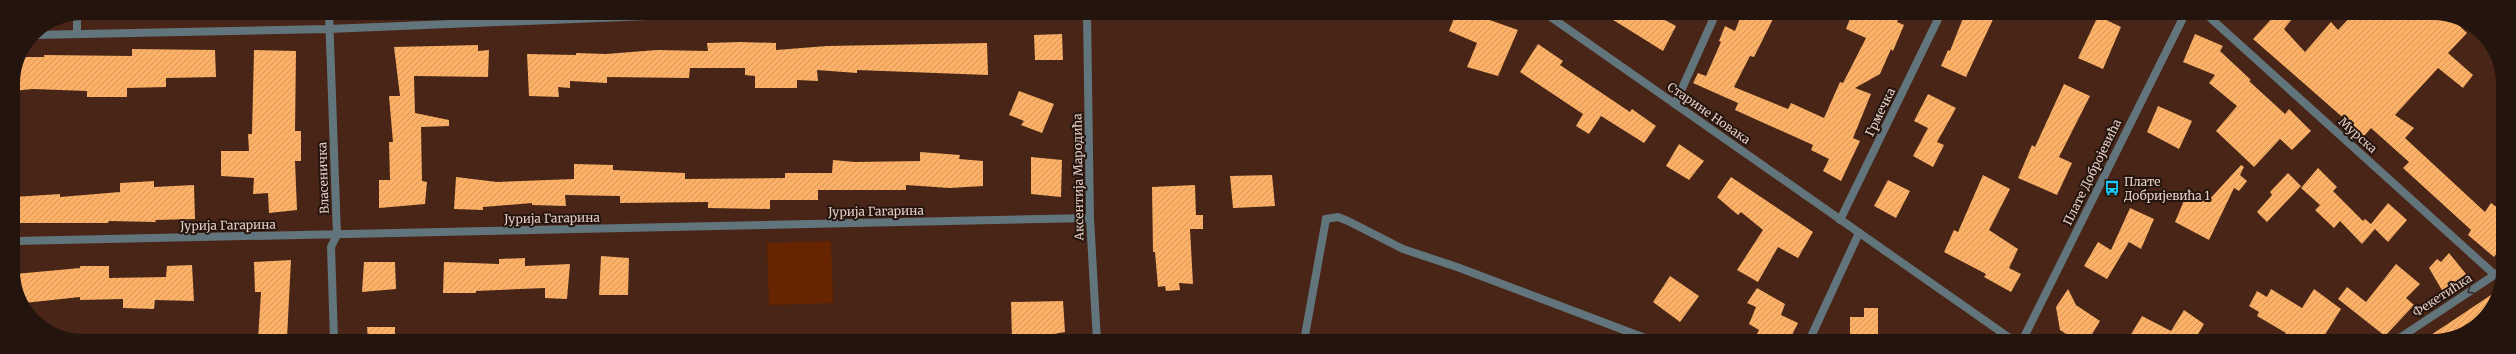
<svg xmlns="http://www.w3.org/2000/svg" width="2516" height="354" font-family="Merriweather,serif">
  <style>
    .park { fill: #672400 }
    .building { fill: url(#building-hatch) }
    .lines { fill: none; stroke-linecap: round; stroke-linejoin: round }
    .service { stroke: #62757d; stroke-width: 8 }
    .minor { stroke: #62757d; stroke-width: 8 }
    .tertiary { stroke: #62757d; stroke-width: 8 }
    .oneway { stroke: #36312f }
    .labels { text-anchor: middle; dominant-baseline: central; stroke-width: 4; stroke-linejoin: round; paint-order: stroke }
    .street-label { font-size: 12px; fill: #e5cdc3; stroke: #23140d }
    .poi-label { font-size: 12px; fill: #e5cdc3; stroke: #23140d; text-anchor: start }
  </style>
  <defs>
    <pattern id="building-hatch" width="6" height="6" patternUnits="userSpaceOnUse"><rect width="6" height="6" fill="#fcb167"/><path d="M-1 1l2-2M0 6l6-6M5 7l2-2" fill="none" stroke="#ce945c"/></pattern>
  </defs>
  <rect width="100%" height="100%" fill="#482516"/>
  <path class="park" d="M831 241 833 303 769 305 767 243Z"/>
  <path class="building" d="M1456 13H1483L1481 17 1518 30 1498 76 1467 67 1477 43 1449 31Z
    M1602 13H1652L1676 26 1663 51Z
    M1742 13H1776L1754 57 1750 56 1734 87 1788 109 1791 103 1824 118 1840 82 1843 83 1866 38 1846 29 1852 13H1901L1897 22 1904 25 1893 51 1891 49 1880 74 1855 88 1871 94 1853 138 1860 141 1841 181 1823 171 1829 159 1811 150 1813 145 1735 110 1738 103 1693 83 1698 73 1706 76 1721 42 1719 41 1725 26 1735 31Z
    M1965 13H1996L1966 77 1941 66 1948 50 1950 51Z
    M2276 14H2296L2284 29 2305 52 2331 22 2338 30 2353 14H2442L2450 17 2467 33 2448 53 2473 75 2463 88 2438 68 2395 115 2414 128 2405 138 2485 212 2491 203 2502 211V246L2494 257 2468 235 2471 230 2403 168 2409 162 2371 128 2364 136 2253 39Z
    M2098 16 2121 27 2103 69 2078 58Z
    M1062 34 1063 60H1035L1034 35Z
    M2195 34 2223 46 2220 51 2251 80 2249 81 2285 114 2289 109 2311 131 2292 150 2280 139 2254 167 2216 131 2237 106 2209 83 2215 75 2183 62Z
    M740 42 776 43V50L827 46 987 43 988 75 857 70V73L817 70 818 81 797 80V88H755V76L745 75V68H690L689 78 607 77V83L570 81V88L558 87 559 97 529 96 527 54 576 55V53L606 54 657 50 708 51 707 43Z
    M1538 44 1563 61 1560 65 1630 112 1632 109 1656 126 1644 143 1601 116 1589 134 1576 126 1583 114 1520 72Z
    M478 45V51L489 50 488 77 414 76 415 113 449 120V126L421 127 422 181 427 182 425 204 379 208V180H390L389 142H393L389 96H400L394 47Z
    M132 49 215 50 216 77 166 78V87L127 88V97H87V91L33 89 13 91 18 57H44V55L132 56Z
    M254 50 296 51 295 131H301V161H295L297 210 269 213 268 193 253 194 254 178 221 176V151H249L248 134H252Z
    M2064 84 2090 96 2059 157 2072 163 2057 195 2018 178 2032 145 2035 147Z
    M1019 91 1054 104 1042 133 1021 125 1024 121 1009 115Z
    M1928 94 1956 108 1937 142 1944 145 1933 167 1913 156 1928 128 1914 121Z
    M2158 106 2192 121 2179 149 2147 132Z
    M1679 144 1704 161 1689 180 1666 166Z
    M920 152 960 155 959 159 983 161V186L950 188 906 185V190H818V200H770V209L708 208V202L620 203V196L565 195 566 206 532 205V203L483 207V210L454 209 456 177 497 182 574 179V164L613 165V170L685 173V179L785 178V173H832L833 160 855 162 920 161Z
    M1031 157 1062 160 1061 197 1031 194Z
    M2241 165 2244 167 2240 175 2247 181 2239 191 2234 188 2209 240 2175 222 2188 191 2208 201Z
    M2318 168 2337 187 2333 191 2363 221 2365 219 2371 224 2388 203 2407 220 2388 242 2375 229 2362 244 2340 221 2334 228 2315 210 2320 205 2301 188Z
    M2288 173 2301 186 2267 222 2257 212 2272 195 2270 192Z
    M1272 175 1275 206 1233 208 1230 176Z
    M1983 175 2010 189 1989 230 2018 249 2009 268 2021 274 2011 292 1984 277 1986 274 1944 252 1954 230 1958 232Z
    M1731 177 1813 232 1798 258 1778 247 1758 282 1737 270 1763 230 1741 212 1738 215 1717 197Z
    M1888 180 1910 191 1896 218 1874 206Z
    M154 181V187L194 185 195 219 155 220 156 222 109 221 108 223H15L14 197 60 194V197L120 192V183Z
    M1195 185 1196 215H1203V229H1190L1193 284 1179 283 1180 290 1166 291 1165 286 1158 287 1155 252H1153L1152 187Z
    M2130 208 2154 219 2141 249 2129 242 2107 279 2084 266 2098 242 2111 250Z
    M2449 253 2466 274 2443 292 2429 268 2437 259 2441 262Z
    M601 256 629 258 628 295H599Z
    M525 258V266L570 264 567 299 545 298V288L476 291V293H443L444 262 499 264V259Z
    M291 260 287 338 258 340 261 292H255L254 262Z
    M364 262H395L396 289 362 292Z
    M2396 264 2420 284 2406 298 2414 305 2385 336 2338 299 2347 287 2366 302Z
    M192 265 194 301 155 300 154 309 123 308V299L80 300V297L24 303 15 289V274L80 268V266H109V278L166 277 167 266Z
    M1670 276 1699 296 1680 322 1653 302Z
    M1757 288 1785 304 1781 315 1798 323 1789 341H1763L1756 336 1759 330 1749 324 1756 307 1747 303Z
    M2068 289 2076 305 2100 321 2088 341H2077L2060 330 2056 307Z
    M2271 289 2302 308 2314 289 2341 309 2321 341H2292L2284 336 2286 333 2257 316 2259 312 2249 306 2257 291 2267 297Z
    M2497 291 2479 324 2430 341 2428 337Z
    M1063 301 1065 332 1054 334 1055 341 1012 340 1011 302Z
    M1864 308H1878V341H1850V317H1864Z
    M2184 310 2204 324 2194 341H2127L2142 316 2171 331Z
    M367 327H395V341L368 340Z"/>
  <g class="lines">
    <path class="service" d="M1326 219 1338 217 1348 221 1403 249 1457 267 1653 341"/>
    <path class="minor" d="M329 13 337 235 331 247 334 340
      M1087 13 1090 218 1097 341
      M2206 14 2495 275
      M77 34V14
      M33 35 329 29 721 13
      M1675 104 1716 13
      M1840 220 1941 13
      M15 241 1090 218
      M1304 341 1326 219
      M1809 341 1859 233
      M2022 341 2185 14
      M2395 341 2502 270"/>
    <path class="tertiary" d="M1545 13 2014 341"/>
  </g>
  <defs><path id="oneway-chevron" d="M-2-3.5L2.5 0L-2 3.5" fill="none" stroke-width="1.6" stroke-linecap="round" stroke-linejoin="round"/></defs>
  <use class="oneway" href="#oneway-chevron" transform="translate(2470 291) rotate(147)"/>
  <defs>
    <g id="bus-bare" transform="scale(1.2)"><path d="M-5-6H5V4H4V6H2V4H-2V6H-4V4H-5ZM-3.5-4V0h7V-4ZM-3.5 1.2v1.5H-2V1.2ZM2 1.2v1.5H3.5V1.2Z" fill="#15cafb" stroke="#23140d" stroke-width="2.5" paint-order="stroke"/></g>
  </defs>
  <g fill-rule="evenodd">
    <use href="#bus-bare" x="2112" y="188"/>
  </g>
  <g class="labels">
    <g class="street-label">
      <text transform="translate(1880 112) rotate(-64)">Грмечка</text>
      <text transform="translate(1709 113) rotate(35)">Старине Новака</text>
      <text transform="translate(2358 135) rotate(42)">Мурска</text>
      <text transform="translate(2092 172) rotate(-64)">Плате Добројевића</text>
      <text transform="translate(1078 177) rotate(-91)">Аксентија Мародића</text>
      <text transform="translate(323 178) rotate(-92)">Власеничка</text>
      <text transform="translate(876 211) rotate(-1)">Јурија Гагарина</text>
      <text transform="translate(552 218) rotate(-1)">Јурија Гагарина</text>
      <text transform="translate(228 225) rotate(-1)">Јурија Гагарина</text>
      <text transform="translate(2442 295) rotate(-33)">Фекетићка</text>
    </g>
    <g class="poi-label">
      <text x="2124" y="181">Плате<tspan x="2124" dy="14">Добријевића 1</tspan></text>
    </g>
  </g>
  <path d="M0 0H2516V354H0ZM83 20H2433A63 63 0 0 1 2496 83V271A63 63 0 0 1 2433 334H83A63 63 0 0 1 20 271V83A63 63 0 0 1 83 20Z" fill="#23140d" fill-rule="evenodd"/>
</svg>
